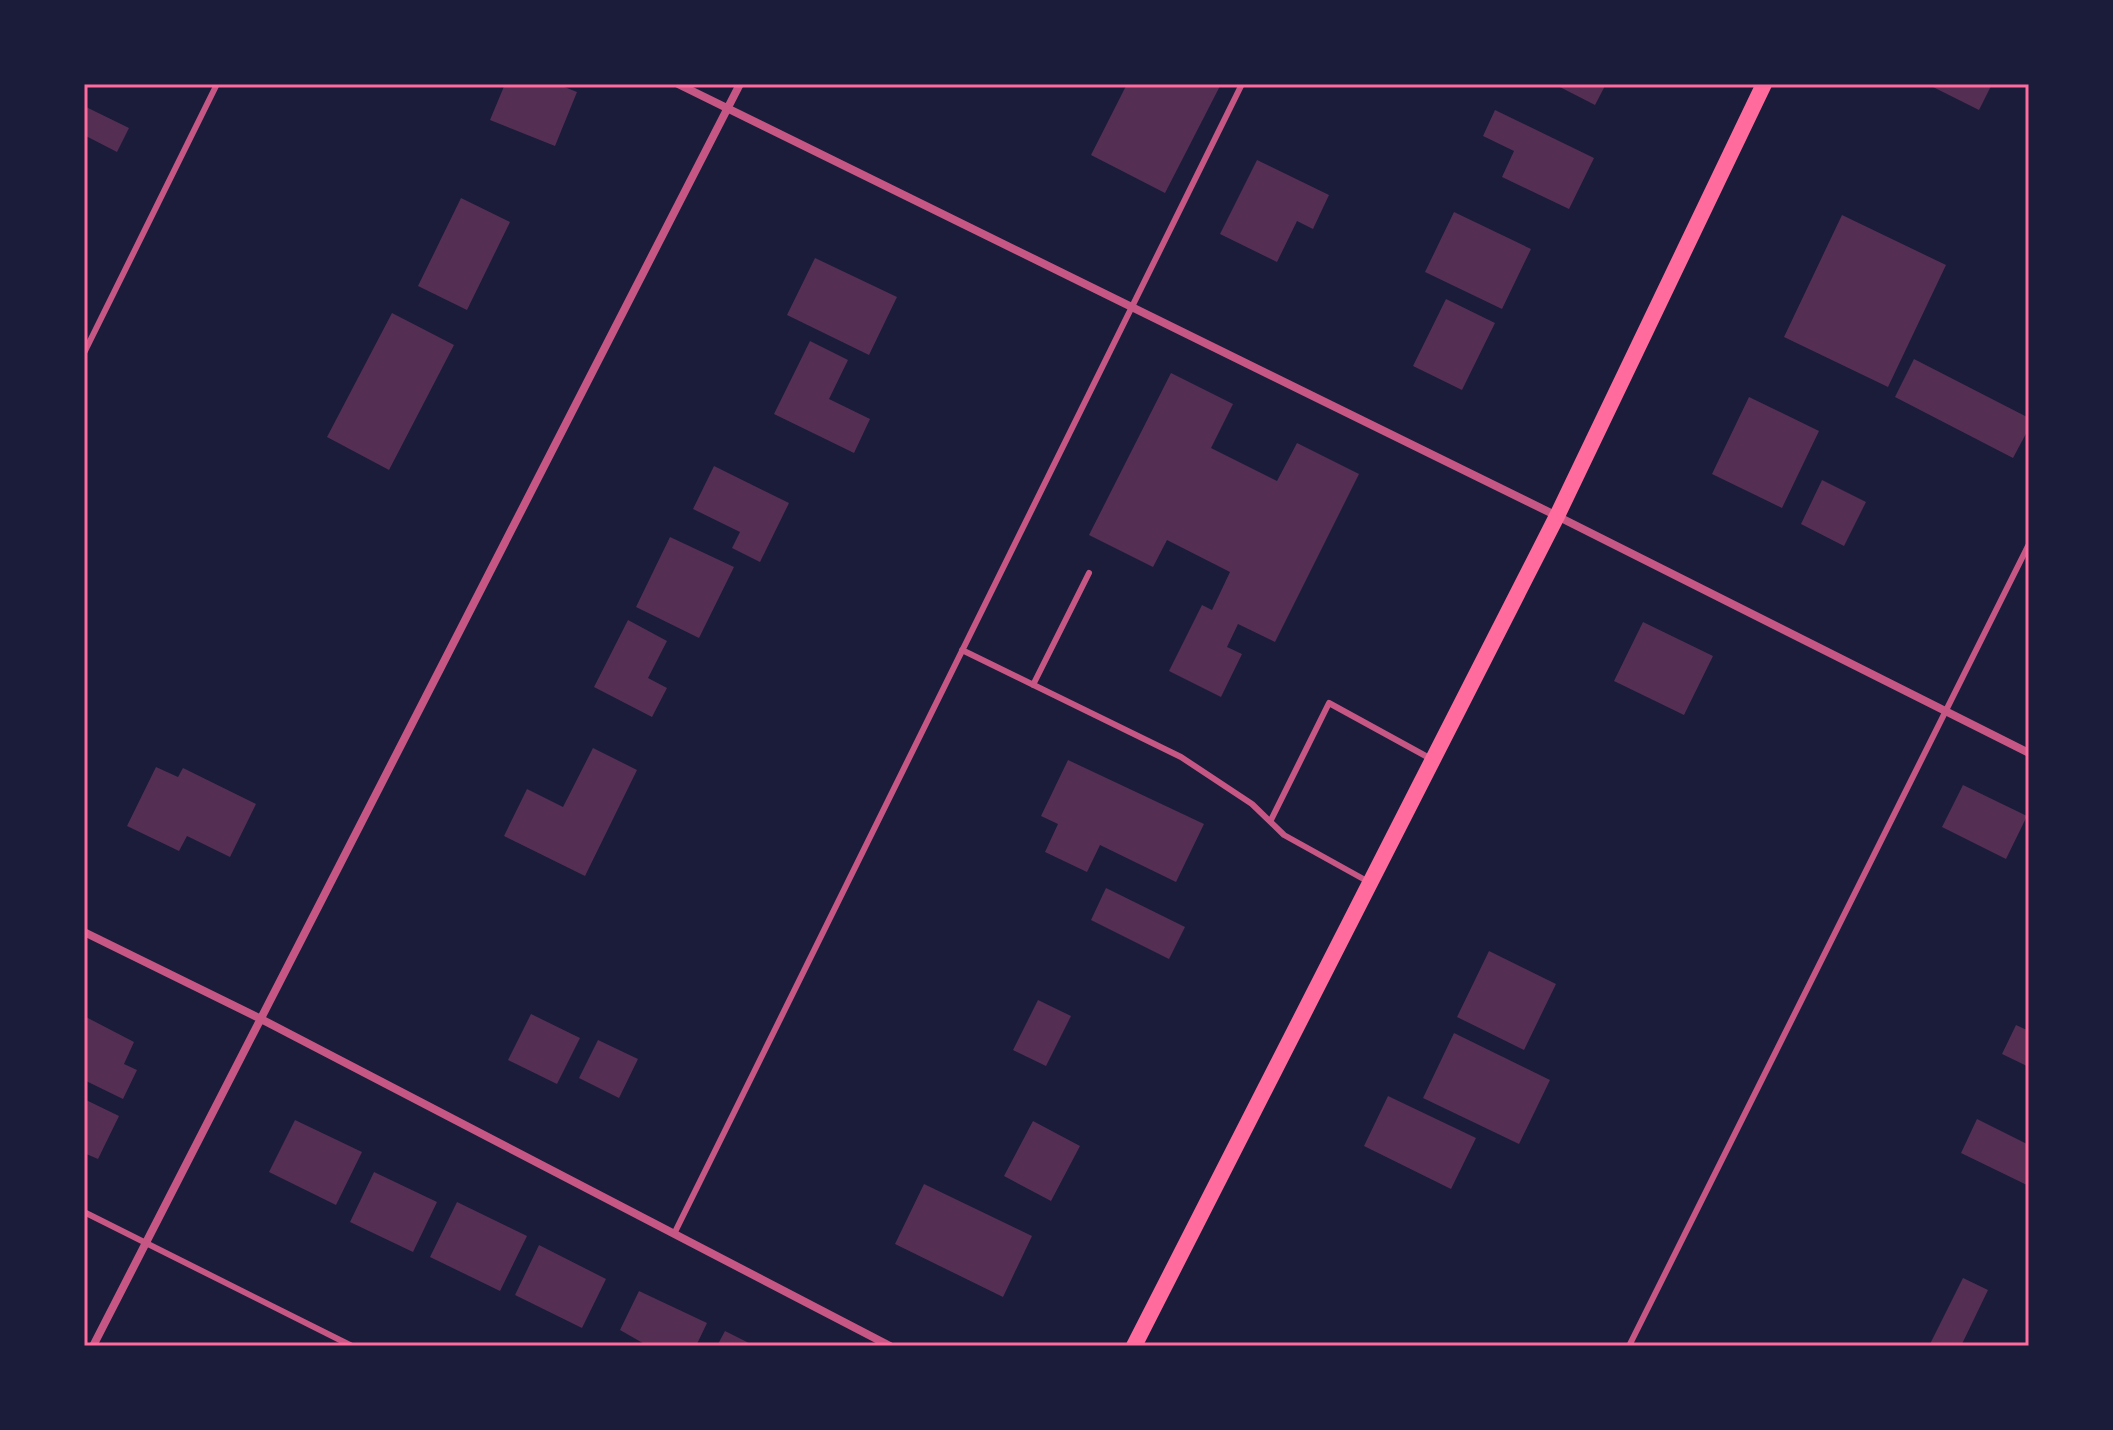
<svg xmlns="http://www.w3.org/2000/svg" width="2113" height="1430" font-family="Karla,sans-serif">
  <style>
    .building { fill: #542f53 }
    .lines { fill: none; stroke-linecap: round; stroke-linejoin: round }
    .service { stroke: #c65784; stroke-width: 6 }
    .minor { stroke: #c65784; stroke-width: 8 }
    .secondary { stroke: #ff6b9d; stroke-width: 16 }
    .neatline { fill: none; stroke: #ff6b9d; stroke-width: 3 }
  </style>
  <rect width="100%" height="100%" fill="#1b1b3a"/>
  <path class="building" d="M505 84H557L577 92 555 146 490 120Z
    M1127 84H1221L1165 193 1091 155Z
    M1554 84H1606L1595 105Z
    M1927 84H1992L1979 110Z
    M84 106 129 128 117 152 84 135Z
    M1495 110 1594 158 1569 209 1502 177 1514 151 1483 136Z
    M1257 160 1329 195 1313 229 1297 221 1277 262 1220 234Z
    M461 198 510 222 467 310 418 286Z
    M1454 212 1531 249 1502 309 1425 272Z
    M1842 215 1946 265 1888 387 1784 337Z
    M815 258 897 297 869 355 787 315Z
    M1446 299 1495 323 1462 390 1413 366Z
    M392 313 454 345 389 470 327 437Z
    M810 341 848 360 829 399 870 419 854 453 774 414Z
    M1914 359 2029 418V428L2013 458 1895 397Z
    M1171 373 1233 404 1211 448 1277 481 1297 443 1359 474 1275 642 1238 624 1227 647 1242 654 1221 697 1169 671 1202 605 1212 610 1230 572 1167 540 1153 567 1089 535Z
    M1749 397 1819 431 1782 508 1712 474Z
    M714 466 789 503 760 562 732 548 740 532 693 509Z
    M1822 480 1866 502 1844 546 1801 524Z
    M670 537 734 567 699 638 636 607Z
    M628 620 667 641 648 678 667 688 652 717 594 687Z
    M1643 622 1713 656 1684 715 1614 681Z
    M593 748 637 770 585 876 504 836 527 789 563 807Z
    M1068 760 1204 824 1176 882 1100 845 1087 872 1045 852 1058 824 1041 816Z
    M156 767 178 777 183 768 256 804 230 857 187 836 179 851 127 826Z
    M1963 785 2027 816 2006 859 1942 827Z
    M1106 888 1185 927 1169 959 1091 920Z
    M1489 951 1556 984 1524 1050 1457 1017Z
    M1038 1000 1071 1016 1046 1066 1013 1050Z
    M531 1014 580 1038 557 1084 508 1060Z
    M84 1016 134 1042 124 1064 137 1070 123 1099 84 1080Z
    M2016 1025 2029 1031V1067L2002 1054Z
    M1454 1033 1550 1080 1519 1144 1423 1098Z
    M598 1040 638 1059 619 1098 579 1078Z
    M1388 1096 1476 1138 1451 1189 1364 1146Z
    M84 1099 119 1116 98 1159 84 1153Z
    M1977 1119 2029 1145V1186L1961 1153Z
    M295 1120 362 1152 336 1205 269 1172Z
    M1033 1121 1080 1146 1051 1201 1004 1176Z
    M374 1172 437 1202 413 1252 350 1222Z
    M924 1184 1032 1236 1003 1297 895 1244Z
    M457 1202 527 1236 500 1291 430 1257Z
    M539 1245 606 1279 582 1328 515 1295Z
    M1963 1278 1988 1290 1961 1346H1929Z
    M639 1291 707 1323 696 1346H648L620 1330Z
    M725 1331 755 1346H717Z"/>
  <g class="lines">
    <path class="service" d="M84 353 217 84
      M962 650 1181 757 1252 804 1284 835 1367 881
      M1033 685 1089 573
      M1271 820 1329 703 1433 760
      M84 1212 352 1346
      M674 1234 1242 84
      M1629 1346 2029 544"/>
    <path class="minor" d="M678 84 1557 516 2029 753
      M84 932 259 1018 890 1346
      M93 1346 740 84"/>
    <path class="secondary" d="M1134 1346 1557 516 1764 84"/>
  </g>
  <rect width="2113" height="1430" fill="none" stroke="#1b1b3a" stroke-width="172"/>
  <rect x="86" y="86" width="1941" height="1258" class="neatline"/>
</svg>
